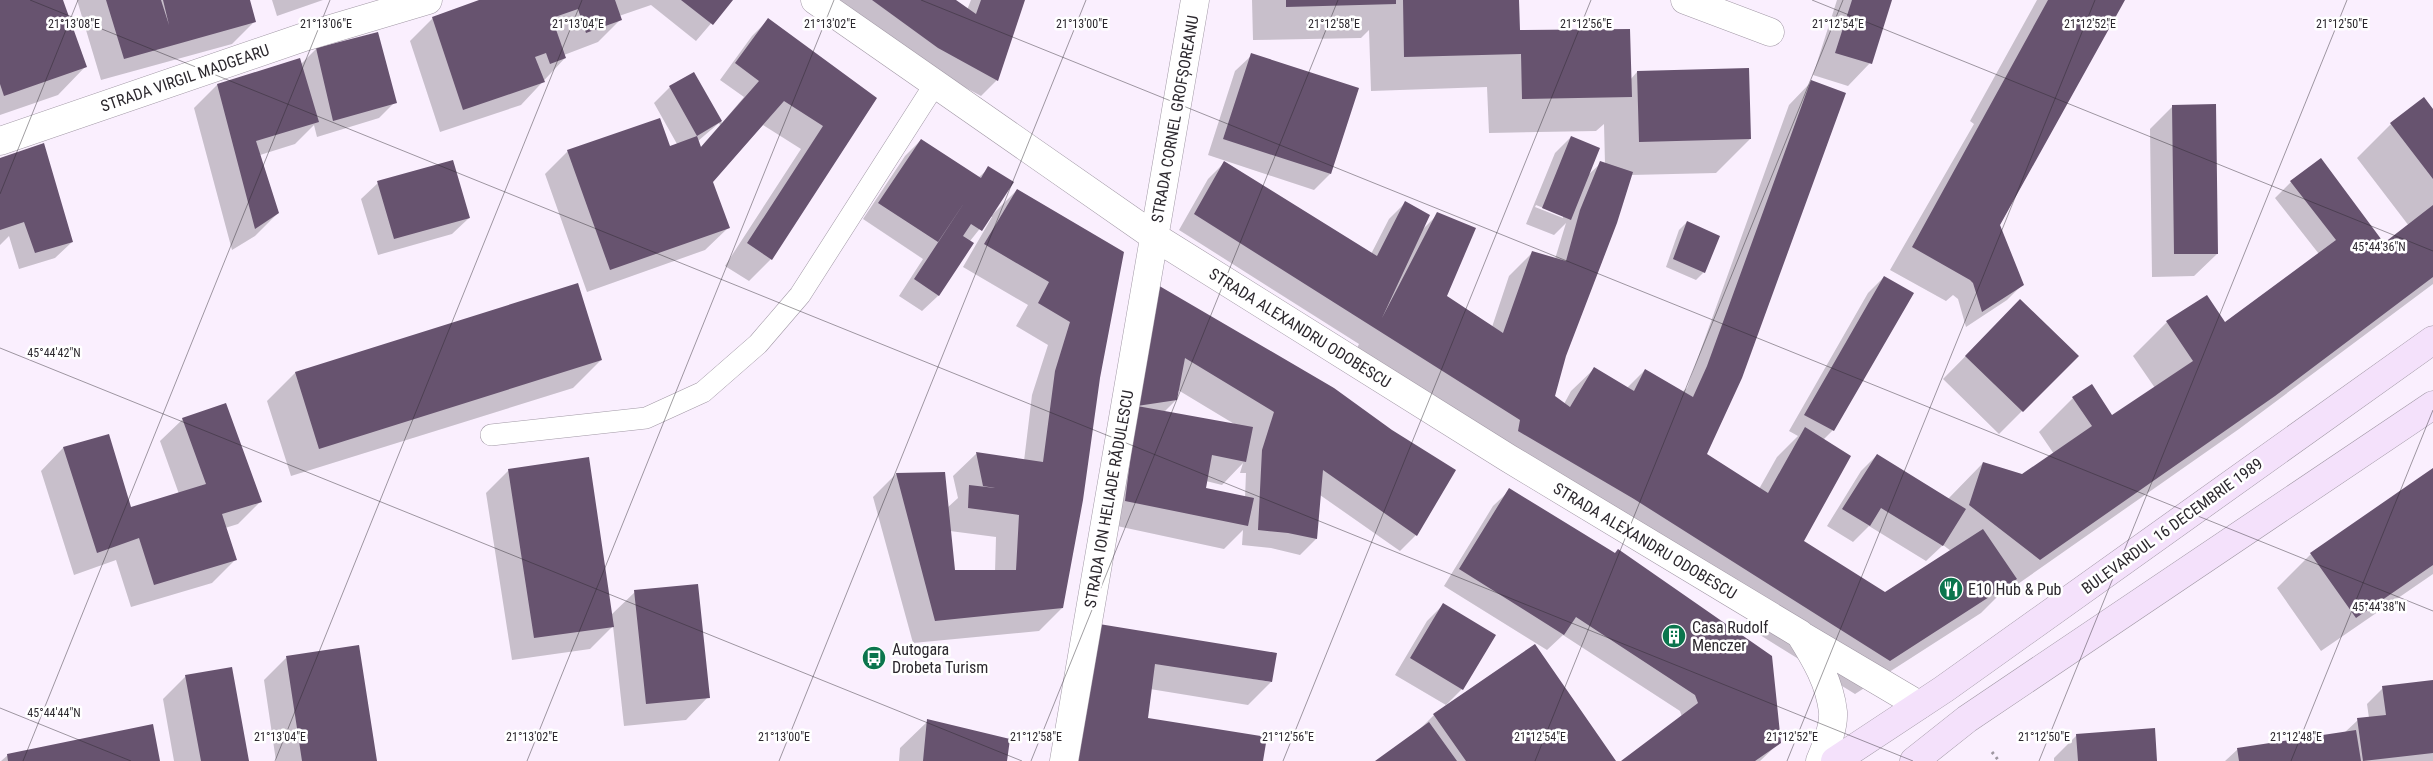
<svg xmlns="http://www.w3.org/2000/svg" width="2433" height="761" font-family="'Roboto Condensed',sans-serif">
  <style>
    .shadow { fill: #0003; fill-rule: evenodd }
    .building { fill: #67536f }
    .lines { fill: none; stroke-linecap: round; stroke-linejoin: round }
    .service-casing { stroke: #a198a5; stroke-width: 22 }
    .minor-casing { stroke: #a198a5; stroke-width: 29 }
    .secondary-casing { stroke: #a198a5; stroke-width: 29 }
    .path { stroke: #9e96a1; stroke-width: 3; stroke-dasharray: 2.5 4; stroke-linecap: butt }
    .service { stroke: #fff; stroke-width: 21 }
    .minor { stroke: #fff; stroke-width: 28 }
    .secondary { stroke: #f4e1fb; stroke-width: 28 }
    .ticks { fill: none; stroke: #2c282e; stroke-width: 1; stroke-opacity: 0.45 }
    .labels { text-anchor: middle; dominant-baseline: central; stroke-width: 5; stroke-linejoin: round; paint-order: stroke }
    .street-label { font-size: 16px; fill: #2c282e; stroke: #fff }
    .poi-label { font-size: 16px; fill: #2c282e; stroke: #fff; text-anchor: start }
    .ticks-label { font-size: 12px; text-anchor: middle; fill: #2c282e; stroke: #fff; stroke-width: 5; stroke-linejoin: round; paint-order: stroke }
  </style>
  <rect width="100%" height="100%" fill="#faeffe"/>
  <path class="shadow" d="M0 0H61L85 67 58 95 0 115Z
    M77 0H249L255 21 232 44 101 80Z
    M272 0H323L277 16Z
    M483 0H731L696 41 651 5 619 16 620 20 598 42 564 55 565 58 521 105 440 132 410 41 433 18Z
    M835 0H954L967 10 971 0H1023L997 80 981 96 922 64Z
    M1252 0H1518L1519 32 1630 80 1637 72 1750 139 1716 173 1631 175 1565 356 1553 397 1564 404 1571 391 1594 369 1627 388 1645 370 1682 392 1687 388 1789 105 1811 82 1705 454 1759 489 1777 457 1798 436 1789 431 1868 293 1884 277 1912 294 1833 430 1823 440 1800 546 1885 594 1951 551 1943 545 1926 561 1869 526 1853 542 1827 526 1861 471 1877 455 1948 499 1983 463 2022 476 2054 454 2039 432 2073 398 2112 416 2155 388 2133 356 2167 322 2225 323 2319 254 2275 198 2291 182 2383 245 2409 226 2357 158 2391 124 2424 99 2433 111V284L2239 429 2005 593 2003 591 1981 613 1855 694 1744 625 1748 618 1355 352 1359 344 1179 230 1208 179 1224 163 1371 254 1389 219 1405 203 1423 229 1438 214 1446 296 1492 327 1509 276 1532 253 1555 259 1566 223 1554 235 1526 224 1555 153 1571 137 1587 176 1601 163 1605 164 1604 124 1596 131 1489 133 1487 87 1371 91 1369 30 1361 38 1253 40ZM1536 205 1563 216V218L1535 207Z
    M1837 0H1890L1870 63 1848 86 1813 75Z
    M2037 0H2123L1997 230 2023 284 2007 300 1966 327 1958 299 1953 295 1946 301 1890 270 1974 124 1970 121Z
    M768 20 876 99 771 259 749 281 725 266 801 149 763 125 712 182 728 228 705 250 587 292 545 174 568 151 669 147 677 144 654 103 670 87 694 74 722 123 744 97 720 80 752 36ZM719 123 720 125 700 148 698 141Z
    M316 49 395 102 379 118 317 137 314 125 295 144 260 155 278 213 255 236 232 250 194 108 217 85 299 59 301 64Z
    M1252 55 1330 174 1314 190 1208 155 1235 71Z
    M2173 106 2217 254 2194 276 2152 277 2150 129Z
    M921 140 978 178 989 168 992 215 1017 190 1099 378 1062 608 1039 631 913 643 873 497 896 474 944 473 947 508 958 498 953 476 976 454 1024 461 1032 395 1048 345 1016 326 1028 305 963 267 992 217 990 216 970 241 939 295 922 311 899 296 923 259 863 219 905 156ZM950 531 996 537 995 572 954 571Z
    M0 160 72 242 55 258 19 269 9 236 0 245Z
    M378 183 469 218 452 234 378 255 361 199Z
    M1687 222 1704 272 1696 280 1666 267 1679 230Z
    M2020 301 2077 356 1999 434 1943 379Z
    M1134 308 1391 431 1454 471 1416 535 1400 551 1320 495 1316 539 1300 555 1271 548 1242 545 1243 530 1224 549 1103 523ZM1178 390 1236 425 1164 412 1176 400ZM1243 463 1240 473H1246L1245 498 1204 489 1206 481 1222 485Z
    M601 360 573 388 291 476 267 401 295 373Z
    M183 419 261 501 238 524 225 528 235 560 212 583 131 607 116 560 74 575 41 471 63 448 108 436 130 509 179 494 160 441Z
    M509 470 611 615 635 592 708 697 686 720 624 726 613 626 590 649 512 660 486 493Z
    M2433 470V574L2321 651 2277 588 2311 554Z
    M1510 490 1780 742 1760 761H1623L1682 717 1680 711 1563 635 1547 650 1444 586 1493 506Z
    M1443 605 1494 635 1462 689 1446 705 1395 675 1427 621Z
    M1071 647 1271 682 1248 705 1150 689 1146 719 1262 761H1052Z
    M286 658 376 761H276L264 680Z
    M186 676 247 761H174L163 699Z
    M2433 681V761H2225L2238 749 2344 733 2358 720 2369 718 2367 704 2383 688Z
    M1434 715 1615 761H1378L1416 733Z
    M928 721 1006 761H899L900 748Z
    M2077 735 2156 761H2054V758Z
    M8 755 159 761H1Z"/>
  <path class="building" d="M0 0H63L87 67 4 96 0 84Z
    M106 0H161L169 25 163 0H250L256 22 124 59Z
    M479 0H615L622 20 586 33 578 9 552 18 566 58 550 64 546 53 535 57 545 82 463 110 432 17Z
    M681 0H733L713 25Z
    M872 0H956L976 14 981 0H1025L998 81 938 48Z
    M1286 0H1396V4L1286 7Z
    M1403 0H1519L1520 30 1630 29 1632 97 1522 99 1521 54 1404 57Z
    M1852 0H1892L1872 64 1835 53Z
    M2048 0H2125L2000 225 2024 285 1982 312 1973 283 1970 280 1912 247Z
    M768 18 877 98 772 260 747 243 823 126 784 101 713 182 730 228 610 270 567 150 660 118 670 146 697 136 701 147 759 81 735 63Z
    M378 32 397 103 333 121 316 48Z
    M1251 53 1359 88 1331 174 1223 139Z
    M300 58 319 122 256 141 279 213 255 229 217 84Z
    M1749 68 1751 139 1639 142 1637 71Z
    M694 72 722 121 697 136 669 86Z
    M1811 80 1846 93 1742 378 1707 454 1768 493 1805 427 1851 456 1804 541 1885 592 1983 529 2017 579 1890 661 1634 499 1518 431 1520 420 1194 214 1224 161 1377 256 1405 201 1430 215 1382 318 1437 212 1476 228 1447 296 1503 333 1532 251 1566 261 1580 210 1600 161 1633 172 1617 223 1566 356 1555 396 1570 407 1594 367 1634 391 1645 369 1693 397 1707 366Z
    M2424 97 2433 109V179L2390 123Z
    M2216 104 2218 254H2174L2172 105Z
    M1571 136 1600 148 1571 220 1542 208Z
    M921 139 981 178 988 166 1014 182 982 231 971 224 963 236 974 243 939 296 914 279 966 200 938 242 878 203Z
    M44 143 73 242 35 253 24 222 0 230V158Z
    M2321 158 2384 243 2433 205V277L2275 396 2040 560 1969 505 1983 462 2022 474 2092 426 2072 397 2092 384 2112 415 2193 361 2166 321 2207 295 2225 322 2336 240 2290 181Z
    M453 160 470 218 394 239 377 181Z
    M1017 189 1124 252 1100 378 1083 500 1063 608 935 621 896 473 945 472 955 570H1016L1019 515 968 508 969 485 995 488 983 486 976 452 1043 462 1055 371 1070 322 1038 303 1049 282 984 244Z
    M1687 221 1720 236 1705 273 1673 259Z
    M1884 276 1914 293 1834 431 1804 415Z
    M578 283 602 360 319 449 295 372Z
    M1156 284 1334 388 1392 430 1456 470 1417 536 1323 470 1317 539 1288 533 1258 530 1262 450 1274 412 1185 358 1177 400 1137 406Z
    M2020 299 2079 356 2023 412 1965 356Z
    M226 403 262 502 222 514 237 560 154 585 139 538 97 553 63 447 109 434 131 507 206 484 182 418Z
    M1137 406 1253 427 1246 462 1212 455 1206 488 1254 498 1248 526 1125 501Z
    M1877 454 1966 509 1943 546 1881 508 1870 526 1842 509Z
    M589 457 614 627 534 638 508 469Z
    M2433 468V565L2356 618 2310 553Z
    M1509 488 1615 553 1618 549 1772 656 1781 743 1755 761H1621L1698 703 1695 695 1576 617 1564 635 1459 569Z
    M698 584 710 698 646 704 634 590Z
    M1443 603 1496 635 1463 690 1410 658Z
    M1093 623 1277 653 1272 682 1155 664 1148 718 1267 737 1263 761H1071Z
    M1535 644 1616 761H1466L1433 714Z
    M359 645 377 761H302L286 656Z
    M232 667 249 761H201L185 675Z
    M2433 680V753L2363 761 2357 718 2386 715 2382 686Z
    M927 719 1010 739 1007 761H923Z
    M1429 722 1457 761H1375Z
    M153 724 160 761H8L7 754Z
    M2155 728 2157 761H2078L2076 734Z
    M2356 730 2361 761H2239L2237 748Z"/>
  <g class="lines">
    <g class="service-casing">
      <path id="service" d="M491 435 646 418 703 392 758 344 800 295 935 84"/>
    </g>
    <g class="minor-casing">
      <path id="minor" d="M815 0 1155 237 1508 458 1800 634C1815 658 1830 683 1833 712 1834 728 1826 747 1820 761
        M1685 0 1770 32
        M0 141 304 37 428 0
        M1804 637 1919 705
        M1064 761 1195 0"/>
    </g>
    <g class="secondary-casing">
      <path id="secondary" d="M1835 761 1944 689 2433 340
        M1914 761 1967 719 2433 405"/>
    </g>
    <path class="path" d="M1992 752 1999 761"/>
    <use href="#service" class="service"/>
    <use href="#minor" class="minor"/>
    <use href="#secondary" class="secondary"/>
  </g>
  <path class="ticks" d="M30 0 1913 761M921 0 2433 611M1812 0 2433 251M0 194 78 0M0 348 1022 761M0 708 131 761M23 761 330 0M275 761 582 0M527 761 834 0M779 761 1086 0M1031 761 1338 0M1283 761 1591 0M1535 761 1843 0M1787 761 2095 0M2039 761 2347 0M2291 761 2433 410"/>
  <defs>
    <g id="restaurant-disc" transform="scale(1.25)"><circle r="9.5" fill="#0b754d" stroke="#fff"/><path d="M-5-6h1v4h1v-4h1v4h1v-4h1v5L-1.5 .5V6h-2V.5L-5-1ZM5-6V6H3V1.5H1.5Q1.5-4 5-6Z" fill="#fff"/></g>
    <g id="building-disc" transform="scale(1.25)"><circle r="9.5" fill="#0b754d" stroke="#fff"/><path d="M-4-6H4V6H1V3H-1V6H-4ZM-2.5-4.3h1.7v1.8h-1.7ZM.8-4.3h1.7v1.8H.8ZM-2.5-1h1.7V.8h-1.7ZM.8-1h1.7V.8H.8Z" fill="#fff"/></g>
    <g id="bus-disc" transform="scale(1.25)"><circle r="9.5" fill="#0b754d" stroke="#fff"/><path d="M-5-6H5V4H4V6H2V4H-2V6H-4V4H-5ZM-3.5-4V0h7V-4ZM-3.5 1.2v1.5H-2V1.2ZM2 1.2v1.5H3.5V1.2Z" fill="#fff"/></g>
  </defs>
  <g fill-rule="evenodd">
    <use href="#restaurant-disc" x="1951" y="589"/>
    <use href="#building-disc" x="1674" y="636"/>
    <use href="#bus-disc" x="874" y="658"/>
  </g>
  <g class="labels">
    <g class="street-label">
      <text transform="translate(185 78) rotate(-19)">STRADA VIRGIL MADGEARU</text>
      <text transform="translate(1175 119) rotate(-80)">STRADA CORNEL GROFȘOREANU</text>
      <text transform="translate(1300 328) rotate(32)">STRADA ALEXANDRU ODOBESCU</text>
      <text transform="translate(1109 499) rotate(-80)">STRADA ION HELIADE RĂDULESCU</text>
      <text transform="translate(2172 526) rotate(-36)">BULEVARDUL 16 DECEMBRIE 1989</text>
      <text transform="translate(1645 541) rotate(31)">STRADA ALEXANDRU ODOBESCU</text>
    </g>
    <g class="poi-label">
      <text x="1968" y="589">E10 Hub &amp; Pub</text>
      <text x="1692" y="627">Casa Rudolf<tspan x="1692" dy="18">Menczer</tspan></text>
      <text x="892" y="649">Autogara<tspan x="892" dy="18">Drobeta Turism</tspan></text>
    </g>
  </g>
  <g class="ticks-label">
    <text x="326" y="28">21°13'06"E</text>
    <text x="578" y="28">21°13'04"E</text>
    <text x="830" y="28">21°13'02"E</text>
    <text x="1082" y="28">21°13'00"E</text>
    <text x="1334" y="28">21°12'58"E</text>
    <text x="1586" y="28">21°12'56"E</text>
    <text x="1838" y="28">21°12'54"E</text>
    <text x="2090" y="28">21°12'52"E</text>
    <text x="2342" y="28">21°12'50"E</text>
    <text x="74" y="28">21°13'08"E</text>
    <text x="2379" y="251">45°44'36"N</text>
    <text x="54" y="357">45°44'42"N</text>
    <text x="2379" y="611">45°44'38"N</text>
    <text x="54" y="717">45°44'44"N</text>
    <text x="280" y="741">21°13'04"E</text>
    <text x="532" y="741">21°13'02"E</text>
    <text x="784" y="741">21°13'00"E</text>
    <text x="1036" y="741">21°12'58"E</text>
    <text x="1288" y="741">21°12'56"E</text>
    <text x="1540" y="741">21°12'54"E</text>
    <text x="1792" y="741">21°12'52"E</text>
    <text x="2044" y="741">21°12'50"E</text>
    <text x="2296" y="741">21°12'48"E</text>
  </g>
</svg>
